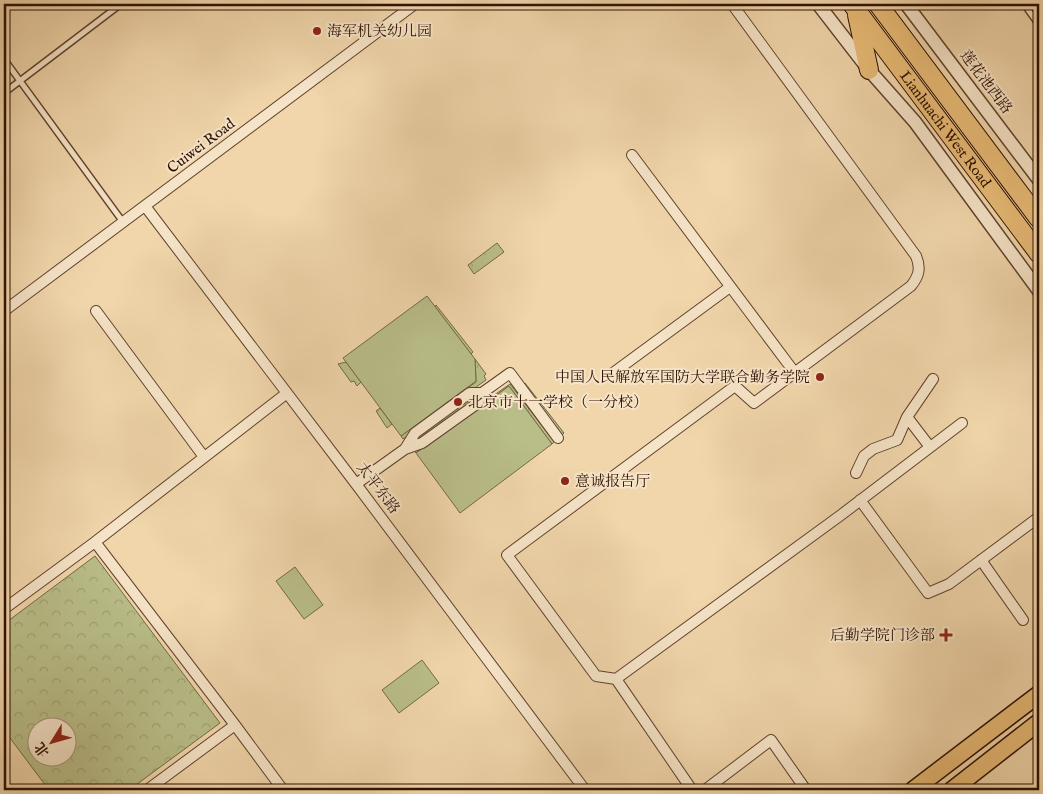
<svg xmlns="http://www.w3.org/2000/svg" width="1043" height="794" font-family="'IM FELL English','Noto Serif SC',serif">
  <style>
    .forest { fill: url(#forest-crowns); stroke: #746846; fill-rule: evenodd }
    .garden { fill: url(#garden-dots); stroke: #746846 }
    .pitch { fill: #b9be89; stroke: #746846 }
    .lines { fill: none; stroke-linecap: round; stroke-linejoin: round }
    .service-casing { stroke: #60422c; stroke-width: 8 }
    .minor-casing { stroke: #60422c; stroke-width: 12 }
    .tertiary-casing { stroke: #60422c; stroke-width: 15 }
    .primary-casing { stroke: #2f1102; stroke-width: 19 }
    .trunk-casing { stroke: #2f1102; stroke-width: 20 }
    .service { stroke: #f6e4c8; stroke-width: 5 }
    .minor { stroke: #f6e4c8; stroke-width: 10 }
    .tertiary { stroke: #f6e4c8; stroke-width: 12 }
    .primary { stroke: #e8bb76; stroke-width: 16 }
    .trunk { stroke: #e8bb76; stroke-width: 18 }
    .poi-dot { fill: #8f2418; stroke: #f6e4c8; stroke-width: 2 }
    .labels { text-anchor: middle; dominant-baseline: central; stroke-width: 4; stroke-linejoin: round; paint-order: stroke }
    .poi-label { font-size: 15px; fill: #2f1102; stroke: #f6e4c8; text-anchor: start }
    .street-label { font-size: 15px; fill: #2f1102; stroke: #f6e4c8 }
  </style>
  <defs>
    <pattern id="forest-crowns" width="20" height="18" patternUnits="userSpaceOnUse" patternTransform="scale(1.25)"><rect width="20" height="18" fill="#b9be89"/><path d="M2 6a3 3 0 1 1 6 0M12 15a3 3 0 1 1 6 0" fill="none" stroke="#9fa275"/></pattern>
    <pattern id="garden-dots" width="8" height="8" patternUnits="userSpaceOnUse" patternTransform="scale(1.25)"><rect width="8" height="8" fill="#b9be89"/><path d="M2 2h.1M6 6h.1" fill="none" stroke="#9fa275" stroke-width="1.8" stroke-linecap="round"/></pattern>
  </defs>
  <rect width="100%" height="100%" fill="#f1d6ab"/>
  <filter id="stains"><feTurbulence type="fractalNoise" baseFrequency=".004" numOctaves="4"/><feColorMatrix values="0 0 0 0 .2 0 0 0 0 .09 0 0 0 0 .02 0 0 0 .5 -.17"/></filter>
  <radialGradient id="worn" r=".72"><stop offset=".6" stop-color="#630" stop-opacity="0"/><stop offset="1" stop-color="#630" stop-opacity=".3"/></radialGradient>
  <path class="forest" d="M497 243 504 252 474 274 468 265Z
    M436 305 473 352 471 354 435 307Z
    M475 359 486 374 484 376 486 380 403 439 401 436 476 382Z
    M346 362 361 382 357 386 354 381 351 382 338 364Z
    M510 384 554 442 552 444 509 386 416 453 414 451Z
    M469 397 474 399V403L426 437 422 432Z
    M380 408 392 424 387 428 376 411Z
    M95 556 220 723 129 790H49L4 730V624ZM38 726H68V756H38Z"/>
  <path class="garden" d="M525 383 564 433 562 435 524 384Z"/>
  <path class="pitch" d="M427 296 475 359 476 381 401 436 343 358Z
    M509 386 552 444 460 513 416 453Z
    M295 567 323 605 304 619 276 581Z
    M422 660 439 683 399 713 382 690Z"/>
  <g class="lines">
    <g class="service-casing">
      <path id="service" d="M1024 4 1039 25
        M4 59 123 222
        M4 93 121 4"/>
    </g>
    <g class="minor-casing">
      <path id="minor" d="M732 4 916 256C921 268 919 276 911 286L754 403 735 386 507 555 596 676 616 679 841 515 962 423
        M632 155 795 373
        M145 206 356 484 585 790
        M4 311 415 4
        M96 311 204 457
        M613 373 730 287
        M907 417 930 447
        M405 449 422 443 478 403 482 393
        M856 473 864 456 873 449 897 440 907 417 933 379
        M356 484 405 449 415 433 467 395 470 393H482L510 373 558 438
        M860 500 928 593 949 584 1039 517
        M95 542 235 725 283 790
        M981 560 1023 620
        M4 609 95 542 287 393
        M616 679 692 790
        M147 790 235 725
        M705 790 771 740 806 790"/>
    </g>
    <g class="tertiary-casing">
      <path id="tertiary" d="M818 4 869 70 915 122 1039 291
        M906 4 1039 180"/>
    </g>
    <g class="primary-casing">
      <path id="primary" d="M913 790 1039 694
        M952 790 1039 722"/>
    </g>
    <g class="trunk-casing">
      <g id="trunk">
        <path id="s1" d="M852 4 1039 254"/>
        <path d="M878 4 1039 219"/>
        <path d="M857 15 869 70"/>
      </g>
    </g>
    <use href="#service" class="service"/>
    <use href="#minor" class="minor"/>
    <use href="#tertiary" class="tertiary"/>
    <use href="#primary" class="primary"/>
    <use href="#trunk" class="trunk"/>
  </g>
  <g class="poi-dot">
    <circle cx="317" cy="31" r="5"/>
    <circle cx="820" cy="377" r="5"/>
    <circle cx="458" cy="402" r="5"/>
    <circle cx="565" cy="481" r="5"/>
    <path d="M943.5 627.5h5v5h5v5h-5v5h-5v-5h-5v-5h5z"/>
  </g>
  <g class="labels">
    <g class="poi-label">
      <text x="327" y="31">海军机关幼儿园</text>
      <text x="810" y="377" text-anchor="end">中国人民解放军国防大学联合勤务学院</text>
      <text x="468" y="402">北京市十一学校（一分校）</text>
      <text x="575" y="481">意诚报告厅</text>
      <text x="935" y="635" text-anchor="end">后勤学院门诊部</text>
    </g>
    <g class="street-label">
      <text transform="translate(986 82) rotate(53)">莲花池西路</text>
      <text stroke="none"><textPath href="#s1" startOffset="156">Lianhuachi West Road</textPath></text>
      <text transform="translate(201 146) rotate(-37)">Cuiwei Road</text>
      <text transform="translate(378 488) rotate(53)">太平东路</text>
    </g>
  </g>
  <rect width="1043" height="794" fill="none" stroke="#f1d6ab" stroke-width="20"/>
  <rect x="5" y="5" width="1033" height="784" fill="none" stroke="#2f1102" stroke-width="2.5"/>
  <rect x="10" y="10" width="1023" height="774" fill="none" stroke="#2f1102"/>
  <g transform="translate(52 742) rotate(233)"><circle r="24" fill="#f6e4c8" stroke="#a69079"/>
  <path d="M0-4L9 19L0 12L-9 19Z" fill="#8f2418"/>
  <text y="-8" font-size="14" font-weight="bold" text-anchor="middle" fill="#2f1102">北</text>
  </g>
  <rect width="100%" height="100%" filter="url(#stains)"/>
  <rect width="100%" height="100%" fill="url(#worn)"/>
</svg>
